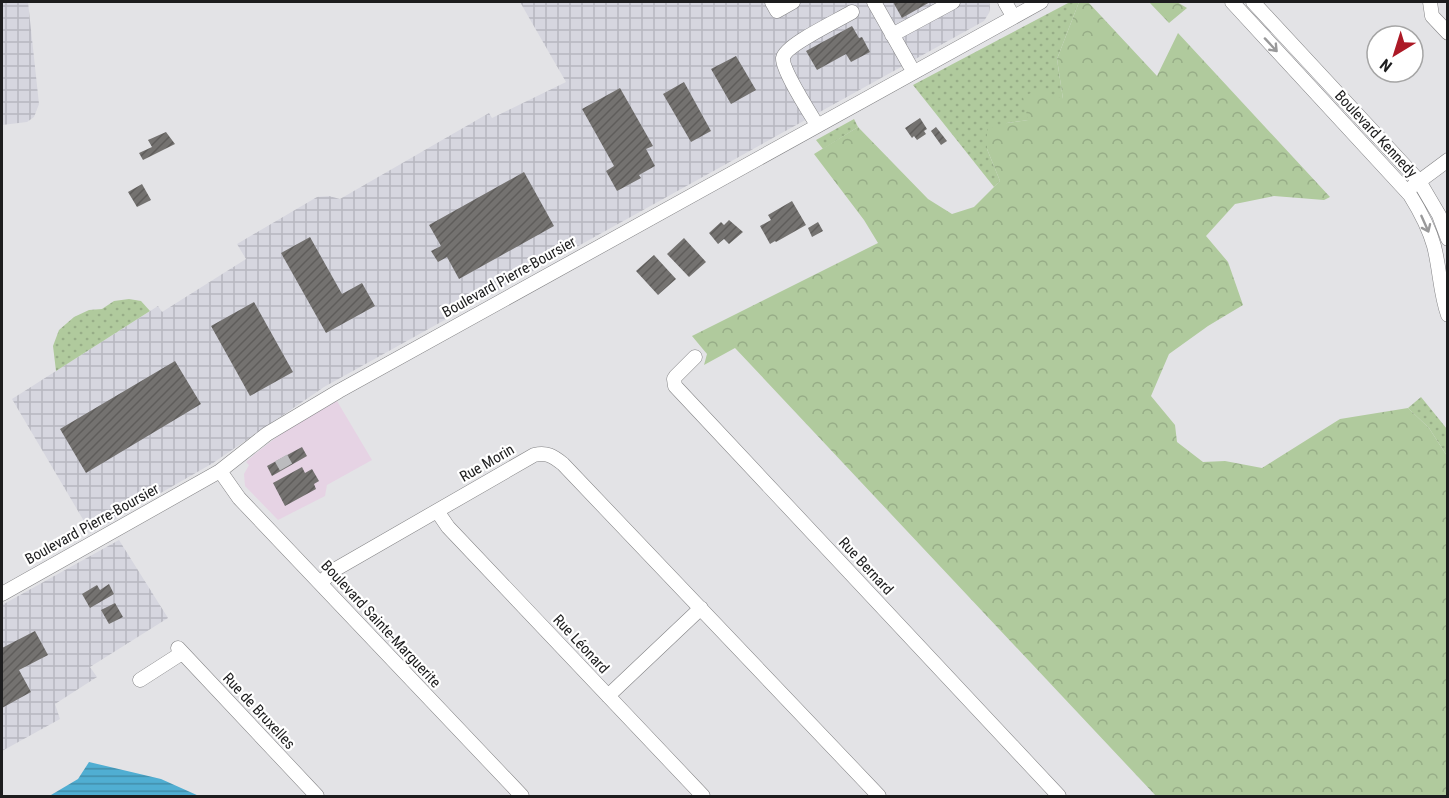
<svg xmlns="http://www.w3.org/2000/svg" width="1449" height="798" font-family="'Roboto Condensed',sans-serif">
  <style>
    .commercial { fill: #e6d3e4 }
    .industrial { fill: url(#industrial-grid) }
    .grass { fill: url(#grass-dots) }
    .forest { fill: url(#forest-crowns) }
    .water { fill: url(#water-rules) }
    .building { fill: url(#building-hatch) }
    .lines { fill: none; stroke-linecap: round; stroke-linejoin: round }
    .minor-tunnel { stroke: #bbbbbe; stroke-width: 14; stroke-dasharray: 14 7; stroke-linecap: butt }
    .minor-casing { stroke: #828284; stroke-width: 15 }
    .minor { stroke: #fff; stroke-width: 14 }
    .oneway { stroke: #99999a }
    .labels { text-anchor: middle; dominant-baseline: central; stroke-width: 4.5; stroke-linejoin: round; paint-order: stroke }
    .street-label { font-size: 15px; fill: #1d1d1e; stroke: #fff }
  </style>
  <defs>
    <pattern id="industrial-grid" width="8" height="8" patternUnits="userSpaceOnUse" patternTransform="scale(1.5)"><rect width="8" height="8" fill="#d6d6df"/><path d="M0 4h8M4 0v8" fill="none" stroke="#b7b7bf"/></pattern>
    <pattern id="grass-dots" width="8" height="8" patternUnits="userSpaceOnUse" patternTransform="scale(1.5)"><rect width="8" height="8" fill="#b0ca9d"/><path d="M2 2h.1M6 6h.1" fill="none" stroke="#97ad87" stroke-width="1.8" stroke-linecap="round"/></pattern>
    <pattern id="forest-crowns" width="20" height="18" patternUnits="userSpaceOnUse" patternTransform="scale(1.5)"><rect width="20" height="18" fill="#b0ca9d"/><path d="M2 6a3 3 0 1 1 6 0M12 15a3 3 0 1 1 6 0" fill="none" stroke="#97ad87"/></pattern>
    <pattern id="water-rules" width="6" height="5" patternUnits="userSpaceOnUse" patternTransform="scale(1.5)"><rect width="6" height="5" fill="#50aed2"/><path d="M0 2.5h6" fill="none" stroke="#428daa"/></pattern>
    <pattern id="building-hatch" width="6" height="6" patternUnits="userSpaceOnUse" patternTransform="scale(1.5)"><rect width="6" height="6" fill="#747270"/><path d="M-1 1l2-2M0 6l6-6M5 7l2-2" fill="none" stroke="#5f5d5b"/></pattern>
  </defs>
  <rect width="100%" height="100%" fill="#e3e3e6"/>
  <path class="commercial" d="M337 401 372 460 327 485 325 496 278 520 245 486 244 474 249 465 246 462 256 453 286 430Z"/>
  <path class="industrial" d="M2 2H28L39 104 34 117 27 122 2 125Z
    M520 2H989L990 7 989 13 984 21 324 387 213 463 91 533 12 399 158 306 162 312 246 259 237 244 317 197 329 196 340 199 489 113 492 118 566 82Z
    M119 540 168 618 90 667 97 677 55 704 60 719 2 751V605Z"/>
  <path class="grass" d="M1070 2H1079L1057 59 1063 99 1029 120 1007 123 987 149 1000 181 994 187 913 85Z
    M854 119 858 127 823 149 816 140Z
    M129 299 141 301 150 311 56 371 53 346 59 330 74 317 89 310 102 309 114 301Z
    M1421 397 1447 429V456L1429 428 1408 408Z"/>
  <path class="forest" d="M1079 2H1088L1157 76 1178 33 1330 197 1324 200 1274 196 1235 204 1206 236 1228 262 1243 305 1208 326 1169 354 1151 396 1175 425 1177 442 1203 462 1225 461 1262 468 1340 419 1408 408 1429 428 1447 456V796H1156L735 348 704 365 707 354 692 336 878 243 864 220 814 154 858 127 928 199 952 214 974 207 1000 181 987 149V129L1007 123 1028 120 1023 97 1039 89 1063 99 1057 59Z
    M1149 2H1177L1187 8 1169 23Z"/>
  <path class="water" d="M89 762 161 779 199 796H42L51 795 78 779Z"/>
  <path class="building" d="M893 2H930L902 18Z
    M852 26 859 38 862 37 870 52 851 62 846 54 817 70 806 51Z
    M736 56 756 90 731 104 711 69Z
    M684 82 711 131 691 142 663 94Z
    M620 88 653 146 646 149 655 166 639 175 641 178 617 191 606 171 614 166 582 109Z
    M920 118 927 129 924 131 926 134 917 140 914 136 912 138 905 128Z
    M936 127 947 141 941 145 931 131Z
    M166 132 175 144 143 160 139 153 152 147 148 140Z
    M524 172 554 226 459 279 447 257 438 262 431 251 441 246 429 225Z
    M142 184 151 200 137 207 128 192Z
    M792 201 806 225 776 242 775 241 770 244 760 226 771 220 768 215Z
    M729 220 743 232 729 244 724 239 718 244 709 233 721 222 724 225Z
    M818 222 823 231 812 237 808 228Z
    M310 237 342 294 362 283 375 306 326 333 281 253Z
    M684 238 706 262 689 277 667 254Z
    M654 255 676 279 658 295 636 271Z
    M254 302 293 372 250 396 211 326Z
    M175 361 201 404 86 473 60 429Z
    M302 447 307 456 272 476 267 466Z
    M302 467 305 473 312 469 319 481 314 484 316 489 285 506 273 483Z
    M109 584 114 594 90 608 82 594 97 585 100 590Z
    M115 603 123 617 109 624 101 610Z
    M35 631 48 655 19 670 31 692 2 708V648Z"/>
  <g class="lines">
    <path class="minor-tunnel" d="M281 458 286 467"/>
    <g class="minor-casing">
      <path id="minor" d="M772 2 777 11 793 2
        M874 2 913 71
        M1005 2 1013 16
        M1232 2 1410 195C1420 211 1429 228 1434 246 1440 269 1440 293 1448 315
        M1253 2 1419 181 1439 215 1448 239
        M1430 2 1432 16 1448 33
        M892 35 953 2
        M817 125C810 113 782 70 783 58 785 45 839 20 852 12
        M1413 186 1448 160
        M695 357 676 376 674 379 675 386 1059 796
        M220 471 239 498 522 796
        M437 511 448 527 703 796
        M320 583 336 569 534 455C547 452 553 456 563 464L879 796
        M2 594 220 471 267 434 339 391 1041 2
        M178 648 317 796
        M140 680 182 653
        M608 696 701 608"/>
    </g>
    <use href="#minor" class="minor"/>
  </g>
  <defs><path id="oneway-shaft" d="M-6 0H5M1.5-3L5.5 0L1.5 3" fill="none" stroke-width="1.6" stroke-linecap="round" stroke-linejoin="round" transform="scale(1.5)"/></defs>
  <g class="oneway">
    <use href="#oneway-shaft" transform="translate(1271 45) rotate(47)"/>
    <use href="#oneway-shaft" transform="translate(1425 224) rotate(66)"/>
  </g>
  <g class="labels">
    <g class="street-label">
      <text transform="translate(1376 134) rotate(47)">Boulevard Kennedy</text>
      <text transform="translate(509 277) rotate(-29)">Boulevard Pierre-Boursier</text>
      <text transform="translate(487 463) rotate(-30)">Rue Morin</text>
      <text transform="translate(92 524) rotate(-29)">Boulevard Pierre-Boursier</text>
      <text transform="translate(866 566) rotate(47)">Rue Bernard</text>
      <text transform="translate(381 624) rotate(47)">Boulevard Sainte-Marguerite</text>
      <text transform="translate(581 644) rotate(47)">Rue Léonard</text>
      <text transform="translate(259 711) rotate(47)">Rue de Bruxelles</text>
    </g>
  </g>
  <rect width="1449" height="798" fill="none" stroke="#1d1d1e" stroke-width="6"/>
  <g transform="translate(1395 54) rotate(218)"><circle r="28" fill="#ffffff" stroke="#a5a5a5" stroke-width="1.5"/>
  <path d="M0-4.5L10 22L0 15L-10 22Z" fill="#ac1926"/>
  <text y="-9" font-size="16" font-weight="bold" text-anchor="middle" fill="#1d1d1e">N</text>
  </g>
</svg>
